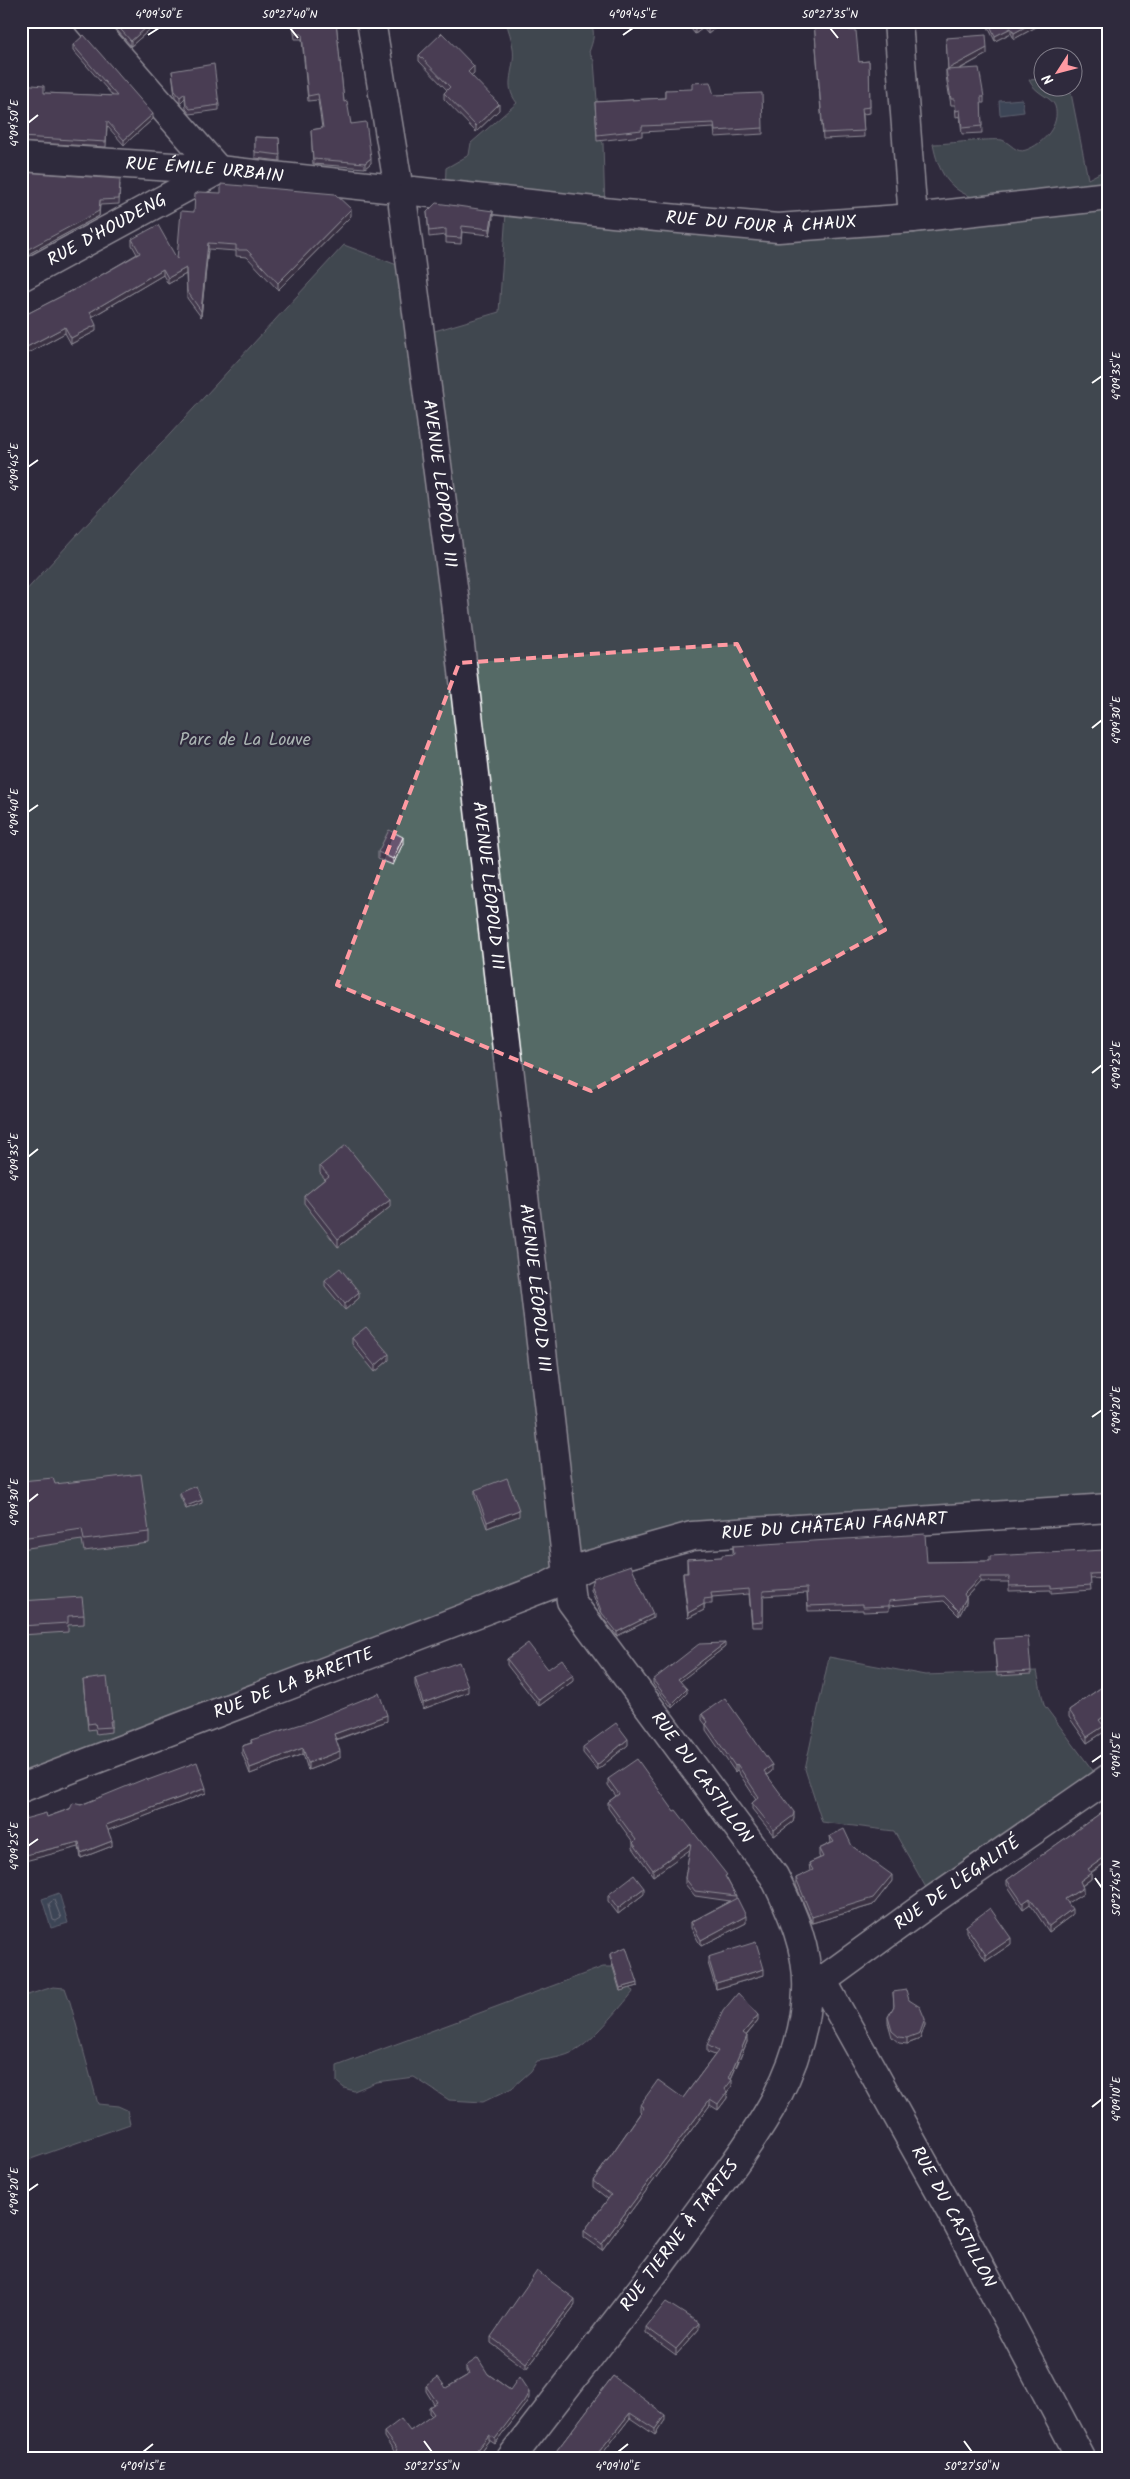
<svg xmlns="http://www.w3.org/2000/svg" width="1130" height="2479" font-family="Kalam,sans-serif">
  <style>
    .green { fill: #546a66; stroke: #aab4b2 }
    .water { fill: #4d6675; stroke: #94a3ac }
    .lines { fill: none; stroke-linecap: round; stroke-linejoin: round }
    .shore { stroke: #b8c2c8; stroke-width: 1 }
    .minor-casing { stroke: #fff; stroke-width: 31 }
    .minor { stroke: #2f2a3d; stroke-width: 28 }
    .wall { fill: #59495f; stroke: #fff }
    .shaded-wall { fill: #483c4e; stroke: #fff }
    .building { fill: #67556f; stroke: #fff }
    .marked { fill: none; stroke: #ff9aa2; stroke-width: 4; stroke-dasharray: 10 6; stroke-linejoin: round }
    .ticks { fill: none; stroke: #fff; stroke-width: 2 }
    .labels { text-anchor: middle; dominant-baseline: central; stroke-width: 4.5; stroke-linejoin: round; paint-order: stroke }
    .street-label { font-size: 18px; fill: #fff; stroke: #2f2a3d }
    .park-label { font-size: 18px; fill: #aab4b2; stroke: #2f2a3d }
    .neatline { fill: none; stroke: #fff; stroke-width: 2 }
    .ticks-label { font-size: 12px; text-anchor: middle; fill: #fff }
  </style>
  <rect width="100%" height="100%" fill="#2f2a3d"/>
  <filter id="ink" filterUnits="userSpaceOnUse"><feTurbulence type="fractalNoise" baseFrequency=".02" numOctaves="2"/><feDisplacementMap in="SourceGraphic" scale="10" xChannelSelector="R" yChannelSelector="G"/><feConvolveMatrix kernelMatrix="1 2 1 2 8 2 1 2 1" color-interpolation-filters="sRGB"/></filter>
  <g filter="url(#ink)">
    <path class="green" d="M506 21H590C596 33 593 41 589 52L594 61 600 139 603 143 605 213 445 194 446 168 469 155 471 143 517 103C502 84 516 70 513 48 512 39 508 30 506 21Z
      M1042 79V88H1070L1088 179 1109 168V1508L692 1536 21 1787V596L344 245 397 265 421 335 499 312 506 213 778 228 977 198C949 192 938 171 933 144 948 144 991 138 1002 140 1011 143 1016 154 1026 150 1043 144 1061 125 1055 106 1052 97 1035 94 1029 80Z
      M829 1657 925 1675 1037 1671 1044 1705 1102 1783 933 1900 894 1831 822 1822 805 1769Z
      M603 1967H615L627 1979 633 1992C620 2008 592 2042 575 2051 564 2057 550 2059 537 2061L531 2071 512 2088 483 2102 449 2100 414 2077 376 2082 354 2091 344 2088 337 2082V2066Z
      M53 1987 65 1988 70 2002 98 2104 118 2106 127 2110 130 2124 28 2160 21 2141V1997Z"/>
    <path class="water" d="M1022 99 1024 112 1000 115 999 101Z
      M59 1893 68 1923 51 1928 42 1899Z"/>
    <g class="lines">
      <path class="shore" d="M54 1900 61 1918 56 1921 53 1920 49 1904Z"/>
      <g class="minor-casing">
        <g id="minor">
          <path d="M88 21 218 170"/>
          <path d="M371 21 397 178"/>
          <path d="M898 21 913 218"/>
          <path id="s1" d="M21 157 218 170 386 188"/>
          <path id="s2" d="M413 191 613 213 778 228 913 218 1109 196"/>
          <path id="s3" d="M403 205 455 602 571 1601 774 1876C792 1912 809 1950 807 1991 804 2068 760 2130 715 2190 693 2219 672 2249 650 2278 603 2338 557 2398 511 2458"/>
          <path id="s4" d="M21 277 218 170"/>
          <path id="s5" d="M21 1788 548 1586 586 1566 692 1536 1109 1508"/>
          <path id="s6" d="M822 1980 956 2221 1081 2458"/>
          <path id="s7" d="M808 1991 933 1900 1109 1778"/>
        </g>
      </g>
      <use href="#minor" class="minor"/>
    </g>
    <path class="wall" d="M109 21H155V25L131 46Z
      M292 21H336L344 102 351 124 371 163 365 168 313 164 311 130 322 128 318 100 308 101 302 39H295Z
      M685 21H724L708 34 703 28 695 34Z
      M814 21 849 30 859 62 869 61 870 113 863 114 864 137 823 139Z
      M985 21H1047L1014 39 1011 33 995 41Z
      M946 38 987 54 960 69 984 97V103H981L982 133 962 134 960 116 956 117 955 105H951L946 76V70H948Z
      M73 45 153 119 124 145 107 126 106 147 21 142V84L44 93 113 96 73 50Z
      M419 55 474 73 471 75 499 110 476 132 444 99V93L447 90 419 61Z
      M172 71 219 105V110L190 114 186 109 185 98 180 103 175 97Z
      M665 90 714 95 763 128V134L715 137 714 128 642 132V136L597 141 595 102 665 98Z
      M255 137 279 138 280 161 255 158Z
      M120 184 119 204 100 205 99 216 21 258Z
      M194 212 351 216 278 290 247 257 236 256V251L208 249 201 317 187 298 186 274 168 284 163 275 92 317 96 331 71 344 65 333 21 357V317L91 281 137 254 132 245V239L177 259Z
      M427 212 493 218 490 235 462 232 461 244 446 243V235L429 237Z
      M403 843 393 865 378 859V852Z
      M320 1166 390 1207 338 1247 304 1203V1196L325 1179 320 1173Z
      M325 1280 359 1298 345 1310 325 1286Z
      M352 1338 389 1360 375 1372 352 1344Z
      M21 1481 55 1484 149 1532V1543L84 1551 82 1540 21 1549Z
      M475 1490 519 1516 487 1528 475 1496Z
      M180 1493 202 1503 186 1509 180 1496Z
      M733 1546 927 1562 990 1561 1105 1550 1109 1547V1578L1090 1579 1091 1590 1051 1593V1590L1009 1591V1582H980L966 1597V1603L959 1616 944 1601 889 1606V1611L863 1612V1610L808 1611 807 1593 763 1596V1627H752L749 1594 712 1597V1604H704V1610L688 1618 683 1578V1573H687V1559L722 1557 733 1554Z
      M591 1585 653 1618 617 1636 602 1617 591 1590Z
      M21 1601 84 1615V1624L68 1625V1632L21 1635Z
      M994 1642 1031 1671V1674L997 1676Z
      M725 1647 680 1681 687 1693 672 1708 653 1684V1680Z
      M507 1659 548 1669 573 1681 539 1706 507 1665Z
      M415 1678 468 1692 423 1709 415 1685Z
      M83 1680 112 1721V1727H111V1732L96 1734 95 1729 88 1730Z
      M1109 1682V1720L1102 1724 1104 1732 1087 1743 1069 1717V1710Z
      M702 1714 772 1771 767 1775 794 1818 793 1822 774 1836 752 1809V1803L756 1799 737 1770 735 1772 706 1730V1725L702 1720Z
      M387 1721 336 1740 340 1758 308 1770 303 1754 250 1774 242 1753V1746L251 1743V1740Z
      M628 1745 597 1770 583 1753V1747Z
      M608 1779 674 1811 727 1879 736 1896V1898L746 1923 701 1946 691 1928V1922L730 1901 695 1896 685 1884V1878L690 1849 653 1876 633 1848V1842L608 1808V1802L616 1796 608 1785Z
      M148 1780 206 1793 108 1830 112 1846 81 1858 79 1847 47 1817Z
      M1109 1807V1860L1091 1873V1879L1082 1886 1083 1894 1068 1903 1072 1915 1049 1932 1030 1904 1023 1909 1007 1885V1880Z
      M830 1836 852 1846 892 1881 873 1905 812 1923 796 1885V1878L810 1872 809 1863 820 1858 819 1856V1849L831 1843Z
      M644 1894 618 1914 608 1901V1895Z
      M966 1926 1011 1944 986 1961 966 1932Z
      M610 1954 638 1986 620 1991 610 1957Z
      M708 1957 764 1975 716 1989 708 1963Z
      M893 1992 909 2000 925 2025 920 2039 907 2044 899 2043 892 2037 888 2023V2017L894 2006Z
      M758 2021 746 2036 747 2042 731 2079 732 2086 727 2092V2098L718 2110 710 2105 602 2250 584 2237V2231L608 2199 593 2187V2181L641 2112 640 2111V2105L683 2098 715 2055 707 2052V2045Z
      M575 2305 526 2369 491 2343V2337Z
      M646 2327 699 2329 676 2355 646 2333Z
      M466 2366 488 2374 510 2390 529 2398 524 2406 495 2444 489 2440 477 2456 394 2452 384 2437V2432L410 2431 432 2416 429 2413V2407L434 2404 426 2391V2386L446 2388 468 2375 466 2371Z
      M613 2376 665 2420 655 2435 630 2418 599 2458H551Z"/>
    <path class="shaded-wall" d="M154 21H155V25L131 46V41Z
      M717 21H724L708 34V28Z
      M1036 21H1047L1014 39V33Z
      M1065 21H1076L1065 27Z
      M703 23V28L695 34V28Z
      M1011 28V33L995 41V36Z
      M987 48V54L948 75V69Z
      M474 66V73L468 78V72Z
      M185 93V98L180 103V97Z
      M499 104V110L476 132V126Z
      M153 114V119L124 145V140Z
      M371 158V163L365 168V163Z
      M100 200 99 216 21 258V253Z
      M351 209V216L278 290V283Z
      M493 211V218L490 235V229Z
      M208 243V249L201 317V311Z
      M186 268V274L168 284V278Z
      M163 269V275L90 318V312Z
      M96 325V331L71 344V338Z
      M65 327V333L21 357V350Z
      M403 837V843L393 865V859Z
      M390 1200V1207L338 1247V1239Z
      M359 1292V1298L345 1310V1304Z
      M389 1354V1360L375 1372V1366Z
      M202 1500V1503L186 1509V1506Z
      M519 1510V1516L487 1528V1522Z
      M980 1577V1582L964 1599V1594Z
      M966 1598V1603L959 1616V1611Z
      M704 1604V1610L688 1618V1613Z
      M653 1614V1618L617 1636V1632Z
      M725 1643V1647L678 1683V1679Z
      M573 1675V1681L539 1706V1700Z
      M468 1686V1692L423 1709V1703Z
      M687 1689V1693L672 1708V1704Z
      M1109 1713V1720L1099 1726V1720Z
      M387 1715V1721L334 1740V1734Z
      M1104 1726V1732L1087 1743V1737Z
      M628 1739V1745L597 1770V1765Z
      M303 1748V1754L250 1774V1768Z
      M340 1751V1758L308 1770V1763Z
      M737 1764V1770L735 1772V1766Z
      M772 1765V1771L764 1777V1771Z
      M206 1788V1793L106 1831V1825Z
      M794 1812V1818L793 1822 774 1836V1830Z
      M112 1841V1846L81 1858V1853Z
      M79 1842V1847L21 1862V1856Z
      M691 1843V1849L653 1876V1870Z
      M1109 1854V1860L1088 1874V1869Z
      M1091 1873V1879L1080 1887V1881Z
      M892 1875V1881L873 1905 812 1923V1917Z
      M644 1888V1894L618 1914V1908Z
      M1083 1888V1894L1065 1905V1899Z
      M1030 1898V1904L1023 1909V1903Z
      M1072 1909V1915L1049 1932V1926Z
      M746 1916V1923L701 1946V1940Z
      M1011 1938V1944L986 1961V1955Z
      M764 1969V1975L716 1989V1983Z
      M638 1983V1986L620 1991V1988Z
      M758 2015V2021L743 2039V2033Z
      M925 2019V2025L920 2039 907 2044V2038Z
      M747 2036V2042L729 2083 732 2080V2086L727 2092V2098L718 2110V2104Z
      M710 2099V2105L602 2250V2244Z
      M575 2299V2305L526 2369V2363Z
      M699 2323V2329L676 2355V2349Z
      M529 2392V2398L524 2406 495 2444V2439Z
      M630 2413V2418L599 2458H594Z
      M665 2415V2420L655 2435V2429Z
      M489 2435V2440L475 2458V2452Z"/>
    <path class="building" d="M113 21H154L131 41Z
      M293 21H336L344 102 347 101 351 124 366 122 371 158 365 163 313 159 311 130 323 128 318 94 308 96 302 34H295Z
      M690 21H717L708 28 703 23 695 28Z
      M814 21H848L849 30 856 31 859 62 869 61 870 107 862 108 864 131 823 133Z
      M988 21H1036L1014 33 1011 28 995 36Z
      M442 33 474 66 468 72 499 104 476 126 444 93 450 87 419 55Z
      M84 35 153 114 124 140 107 121 106 142 21 137V84L44 86V93L117 96 73 45Z
      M986 35 987 48 948 69 946 38Z
      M214 64 219 105 190 109 186 104 185 93 180 97 175 91 172 71Z
      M979 68 984 97H981L982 126 962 128 960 110 956 111 955 99H951L946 70Z
      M710 82 714 95 762 93 763 128 715 131 714 123 642 126V130L597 135 595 102 665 98V90L692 89V83Z
      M255 137 279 138 280 155 255 152Z
      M21 172 120 179 119 199 100 200 99 211 21 253Z
      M221 184 335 194 351 209 278 283 247 250H236V245L208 243 201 311 187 291 186 268 168 278 163 269 90 312 96 325 71 338 65 327 21 350V317L91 281 140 253 132 239 158 225 177 259 181 211 194 212 195 194 199 192 221 193Z
      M436 203 493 211 490 229 462 226 461 238 446 237V229L429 231 427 212Z
      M389 830 403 837 393 859 378 852Z
      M346 1145 390 1200 338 1239 304 1196 329 1176 320 1166Z
      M340 1268 359 1292 345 1304 325 1280Z
      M366 1327 389 1354 375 1366 352 1338Z
      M141 1474 149 1532 84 1540 82 1529 21 1538V1481L53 1478 55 1484Z
      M507 1478 519 1510 487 1522 475 1490Z
      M196 1486 202 1500 186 1506 180 1493Z
      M925 1534 927 1562 990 1561V1556L1105 1550 1104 1548 1109 1547V1573L1090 1574 1091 1585 1051 1588V1585L1009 1586 1010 1577H980L964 1594 966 1598 959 1611 944 1596 889 1601V1606L863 1607V1604L808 1606 807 1588 763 1591V1621L752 1622 749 1589 711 1592 712 1598 704 1599V1604L688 1613 683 1573H688L687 1559 722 1557V1555L734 1554 733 1546Z
      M631 1565 653 1614 617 1632 602 1613 591 1585 593 1578Z
      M82 1597 84 1615 68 1616V1623L21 1626V1601Z
      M1028 1637 1031 1671 997 1673 994 1639Z
      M528 1643 548 1669 562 1659 573 1675 539 1700 507 1659Z
      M725 1643 678 1679 687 1689 672 1704 653 1680 699 1644Z
      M459 1662 468 1686 423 1703 415 1678Z
      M107 1677 112 1721H110L111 1727 96 1728 95 1723 88 1724 83 1680Z
      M1109 1682V1713L1099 1720 1104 1726 1087 1737 1069 1710Z
      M379 1693 387 1715 334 1734 340 1751 308 1763 303 1748 250 1768 242 1746 252 1743 251 1740 308 1722Z
      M725 1698 772 1765 764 1771 794 1812 793 1816 774 1830 752 1803 759 1797 737 1764 735 1766 706 1724 708 1722 702 1714Z
      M616 1723 628 1739 597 1765 583 1747Z
      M637 1759 674 1811 676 1810 727 1875 725 1876 736 1896 695 1891 685 1878 691 1843 653 1870 633 1843 636 1840 608 1802 619 1794 608 1779Z
      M197 1762 206 1788 106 1825 112 1841 81 1853 79 1842 21 1856V1820L46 1813 47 1817 70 1809 73 1803 81 1805 147 1778 148 1780Z
      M1109 1807V1854L1088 1869 1091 1873 1080 1881 1083 1888 1065 1899 1072 1909 1049 1926 1030 1898 1023 1903 1007 1880Z
      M844 1829 852 1846 892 1875 873 1898 812 1917 796 1878 813 1870 809 1863 823 1857 819 1849 834 1842 830 1836Z
      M634 1875 644 1888 618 1908 608 1895Z
      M737 1898 746 1916 701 1940 691 1922Z
      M990 1908 1011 1938 986 1955 966 1926Z
      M756 1942 764 1969 716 1983 708 1957Z
      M626 1947 638 1983 620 1988 610 1954Z
      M906 1990 909 2000 920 2007 925 2019 920 2033 907 2038 899 2037 892 2031 888 2017 894 2006 893 1992Z
      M738 1993 758 2015 743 2033 747 2036 729 2078 732 2080 725 2089 727 2092 718 2104 710 2099 602 2244 584 2231 611 2195 593 2181 644 2108 640 2105 658 2080 683 2098 718 2051 707 2045 723 2011Z
      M537 2271 575 2299 526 2363 491 2337Z
      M666 2302 699 2323 676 2349 646 2327Z
      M478 2358 488 2374 510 2390 519 2377 529 2392 524 2401 495 2439 489 2435 475 2452 478 2458H388L397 2450 384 2432 401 2419 410 2431 434 2414 429 2407 437 2402 426 2386 438 2377 446 2388 470 2374 466 2366Z
      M613 2376 665 2415 655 2429 630 2413 594 2458H551Z"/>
  </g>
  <path d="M0 0H1130V2479H0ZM737 644 885 930 591 1091 337 985 459 663Z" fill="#2f2a3d" fill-opacity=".55" fill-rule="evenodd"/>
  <path class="marked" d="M737 644 885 930 591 1091 337 985 459 663Z"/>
  <path class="ticks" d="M290 28 298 38M830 28 838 38M148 35 159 28M623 35 633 28M28 123 38 115M1092 383 1102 376M28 467 38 460M1092 728 1102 720M28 812 38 805M1092 1073 1102 1065M28 1157 38 1149M1092 1417 1102 1410M28 1502 38 1494M1092 1762 1102 1755M28 1846 38 1839M1095 1878 1102 1888M1092 2107 1102 2099M28 2191 38 2184M424 2441 432 2452M964 2441 972 2452M143 2452 153 2444M618 2452 628 2444"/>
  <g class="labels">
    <g class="street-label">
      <text stroke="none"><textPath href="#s1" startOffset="184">RUE ÉMILE URBAIN</textPath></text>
      <text stroke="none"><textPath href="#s2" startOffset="350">RUE DU FOUR À CHAUX</textPath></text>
      <text stroke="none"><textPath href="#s4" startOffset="98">RUE D'HOUDENG</textPath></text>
      <text stroke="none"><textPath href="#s3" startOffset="281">AVENUE LÉOPOLD III</textPath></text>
      <text stroke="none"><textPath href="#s3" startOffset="686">AVENUE LÉOPOLD III</textPath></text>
      <text stroke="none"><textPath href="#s3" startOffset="1091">AVENUE LÉOPOLD III</textPath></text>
      <text stroke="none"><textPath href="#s5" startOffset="860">RUE DU CHÂTEAU FAGNART</textPath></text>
      <text stroke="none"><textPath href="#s5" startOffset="292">RUE DE LA BARETTE</textPath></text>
      <text stroke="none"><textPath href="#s3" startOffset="1626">RUE DU CASTILLON</textPath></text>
      <text stroke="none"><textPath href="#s7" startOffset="184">RUE DE L'EGALITÉ</textPath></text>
      <text stroke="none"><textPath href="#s6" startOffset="271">RUE DU CASTILLON</textPath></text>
      <text transform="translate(680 2236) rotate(-53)">RUE TIERNE À TARTES</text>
    </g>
    <g class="park-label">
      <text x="245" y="740">Parc de La Louve</text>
    </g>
  </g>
  <rect width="1130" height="2479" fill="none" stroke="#2f2a3d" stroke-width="55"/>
  <g transform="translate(1058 72) rotate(234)"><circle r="24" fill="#2f2a3d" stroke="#827f8b"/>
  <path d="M0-4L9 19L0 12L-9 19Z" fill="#ff9aa2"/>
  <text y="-8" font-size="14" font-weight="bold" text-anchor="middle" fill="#ffffff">N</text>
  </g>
  <rect x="28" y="28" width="1074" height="2424" class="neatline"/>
  <g class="ticks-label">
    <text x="159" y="18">4°09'50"E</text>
    <text x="290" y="18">50°27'40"N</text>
    <text x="633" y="18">4°09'45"E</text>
    <text x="830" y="18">50°27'35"N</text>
    <text transform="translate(14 123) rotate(-90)" y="4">4°09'50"E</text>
    <text transform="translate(1116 376) rotate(-90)" y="4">4°09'35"E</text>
    <text transform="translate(14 467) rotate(-90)" y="4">4°09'45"E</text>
    <text transform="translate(1116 720) rotate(-90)" y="4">4°09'30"E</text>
    <text transform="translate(14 812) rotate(-90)" y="4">4°09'40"E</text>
    <text transform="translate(1116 1065) rotate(-90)" y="4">4°09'25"E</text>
    <text transform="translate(14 1157) rotate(-90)" y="4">4°09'35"E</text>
    <text transform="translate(1116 1410) rotate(-90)" y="4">4°09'20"E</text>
    <text transform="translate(14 1502) rotate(-90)" y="4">4°09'30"E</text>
    <text transform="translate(1116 1755) rotate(-90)" y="4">4°09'15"E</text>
    <text transform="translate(14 1846) rotate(-90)" y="4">4°09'25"E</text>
    <text transform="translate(1116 1888) rotate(-90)" y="4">50°27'45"N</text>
    <text transform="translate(1116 2099) rotate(-90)" y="4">4°09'10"E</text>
    <text transform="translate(14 2191) rotate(-90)" y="4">4°09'20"E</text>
    <text x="143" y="2470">4°09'15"E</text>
    <text x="432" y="2470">50°27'55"N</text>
    <text x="618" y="2470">4°09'10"E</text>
    <text x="972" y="2470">50°27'50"N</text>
  </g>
</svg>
